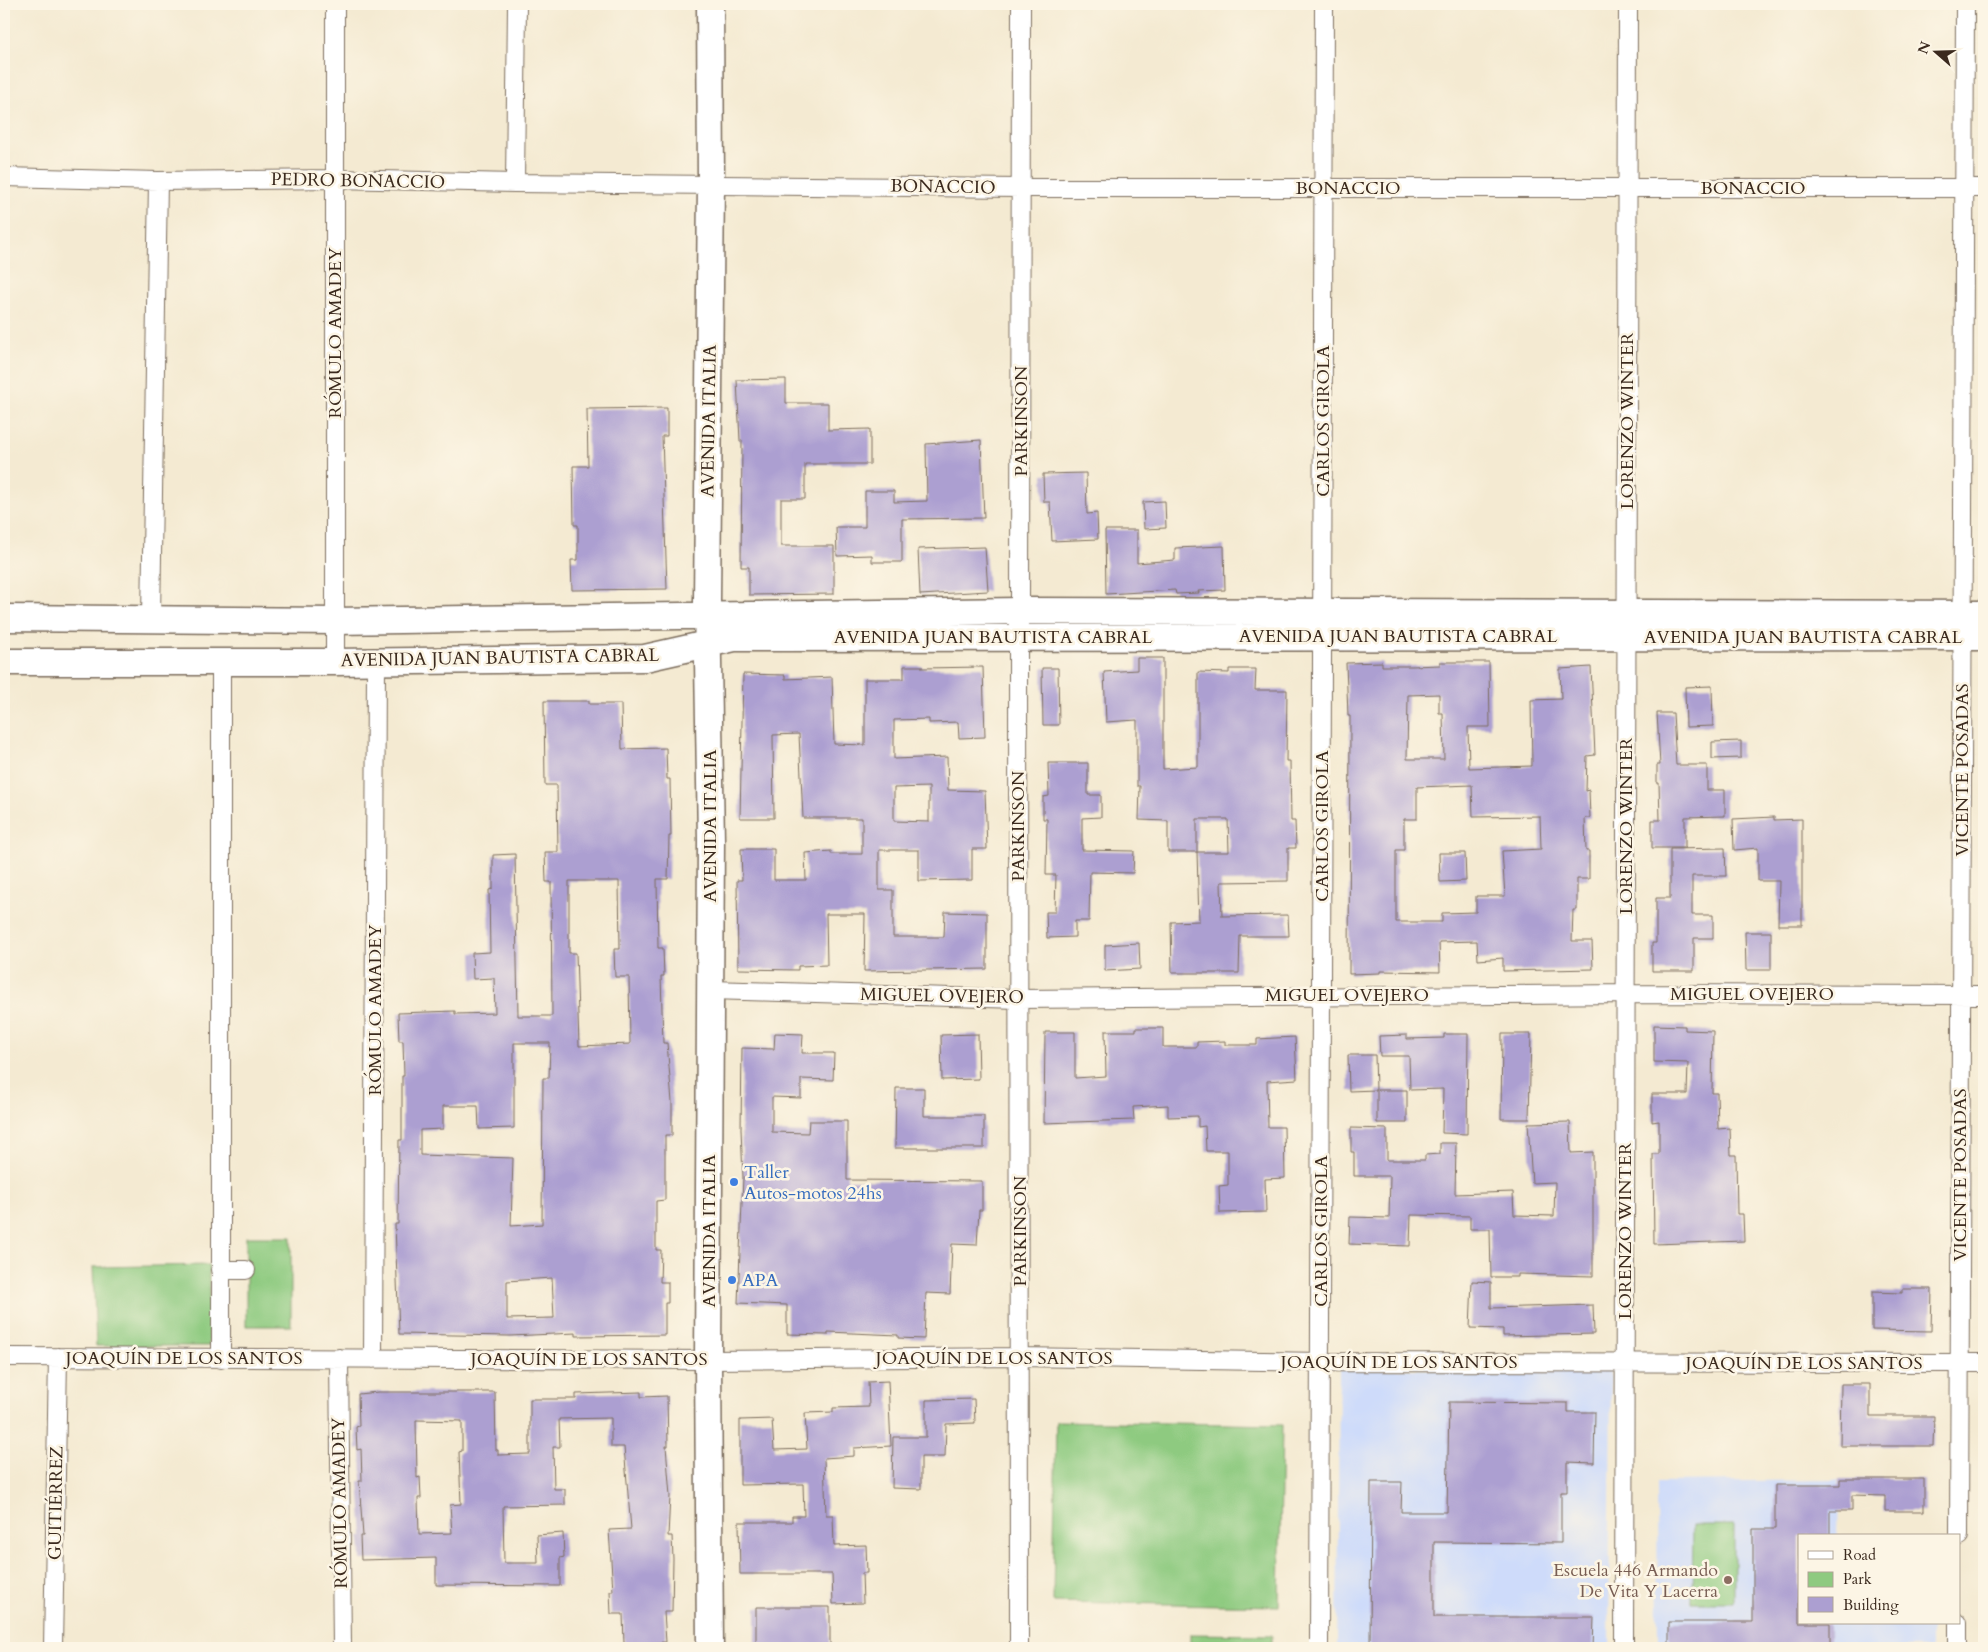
<svg xmlns="http://www.w3.org/2000/svg" width="1988" height="1652" font-family="Cardo,serif">
  <style>
    .built { fill: #cedbfa }
    .green { fill: #8eca80; stroke: #647a4f }
    .building { fill: #ac9fd1; fill-rule: evenodd }
    .lines { fill: none; stroke-linecap: round; stroke-linejoin: round }
    .street-casing { stroke: #7c6d5d; stroke-width: 20 }
    .secondary-casing { stroke: #7c6d5d; stroke-width: 29 }
    .street { stroke: #fff; stroke-width: 18 }
    .secondary { stroke: #fff; stroke-width: 26 }
    .shop-dot { fill: #3f7fe0; stroke: #fcf5e5; stroke-width: 2 }
    .education-dot { fill: #8d6e63; stroke: #fcf5e5; stroke-width: 2 }
    .labels { text-anchor: middle; dominant-baseline: central; stroke-width: 5; stroke-linejoin: round; paint-order: stroke }
    .street-label { font-size: 18px; fill: #3b2a1e; stroke: #fcf5e5 }
    .shop-label { font-size: 18px; fill: #366cbe; stroke: #fcf5e5; text-anchor: start }
    .education-label { font-size: 18px; fill: #785e54; stroke: #fcf5e5; text-anchor: end }
  </style>
  <rect width="100%" height="100%" fill="#fcf5e5"/>
  <filter id="ink" filterUnits="userSpaceOnUse"><feTurbulence type="fractalNoise" baseFrequency=".02" numOctaves="2"/><feDisplacementMap in="SourceGraphic" scale="10" xChannelSelector="R" yChannelSelector="G"/><feConvolveMatrix kernelMatrix="1 2 1 2 8 2 1 2 1" color-interpolation-filters="sRGB"/></filter>
  <filter id="wash" filterUnits="userSpaceOnUse"><feTurbulence type="fractalNoise" baseFrequency=".0096" numOctaves="4" result="noise"/><feDisplacementMap in="SourceGraphic" scale="20" xChannelSelector="R" yChannelSelector="G"/><feGaussianBlur stdDeviation="1.12" result="paint"/><feColorMatrix in="noise" values="0 0 0 0 0 0 0 0 0 0 0 0 0 0 0 0 0 1.4 0 .05"/><feComposite in="paint" operator="in"/></filter>
  <g filter="url(#wash)">
    <rect width="100%" height="100%" fill="#f4ead2"/>
    <path class="built" d="M1339 1369 1611 1370 1609 1648H1337Z
      M1839 1480 1838 1536H1799V1623H1931V1648H1658L1657 1482Z"/>
    <path class="green" d="M246 1237H291V1326H246Z
      M209 1265V1346H96L93 1267Z
      M1056 1421 1282 1425 1279 1606 1053 1602Z
      M1693 1525H1734V1603H1692Z
      M1190 1634 1272 1635V1648H1190Z"/>
    <g id="blocks">
      <path class="building" d="M786 379V403H828V430L870 429V464H805V499H781V546H834V594L749 595V567H741L742 441H740L737 380Z
        M667 408V436H662L667 589 572 590 571 560H578V525H574L573 466H588L587 409Z
        M981 440 984 518 902 519V562H872V555L837 556 836 527H865V491H894V502L927 501 926 444Z
        M1086 473 1087 514 1097 513 1098 539 1052 541 1050 502H1044L1043 474Z
        M1165 501 1166 528 1144 529 1143 502Z
        M1105 530H1137V563L1175 560V548L1224 546 1225 590 1198 591 1199 593 1176 594 1175 590 1106 594Z
        M985 547 988 591 920 595 918 549Z
        M1137 658H1163V769L1198 767V672L1229 673V669H1256L1255 690H1287L1286 761H1290L1291 821H1295L1296 848H1288V881L1221 882 1222 916 1288 915 1289 936H1240L1239 973H1172L1171 922 1199 921 1197 852H1229L1228 819H1197V852H1168V821L1139 820 1140 786H1137V720L1106 722 1104 672 1137 670Z
        M1382 662V666H1412L1440 665V662H1489L1490 727H1468L1469 768 1532 766 1531 700 1561 699 1560 669 1591 667 1595 755 1587 756 1586 791 1589 790 1590 818H1585L1586 851H1589V879H1577V910H1573L1572 941H1592L1593 969 1503 971V958L1478 960 1477 941 1439 942 1440 972 1380 971V973L1349 974 1350 716H1348L1346 663ZM1439 694V713H1443L1444 759H1407L1408 695ZM1472 785 1473 817 1540 816 1541 849 1502 851 1505 896H1476V912L1442 913V922H1396V850H1404V819H1417V787Z
        M904 666H922V668L983 667 985 737 959 738 958 722 929 723V719L894 720V759L947 757 948 790 985 791 987 849H972V880L919 881V850H879V890H893V937H944L945 912 987 913V969L864 971 865 914H826L827 965 798 966V970L738 969 737 880H742L741 849H774V880H806L805 853 831 851V854H862V818H803L799 734 773 735 774 818H740L743 674 785 675V679L832 677 834 744 865 745V679H904ZM929 787V822L894 821V788Z
        M1042 668H1058L1059 725H1043Z
        M1712 686 1713 726 1686 727 1685 687Z
        M544 701H589V704H621L622 749 666 748 667 779H670L671 836H669L668 879H657L658 948H663L664 976H661L663 1043H667L672 1102V1135H665V1200L656 1201V1250H661L660 1282H668V1303H665V1335L576 1336V1333L510 1336 399 1334 395 1224H398L399 1140H402V1076H404L403 1041H399L398 1013 455 1011V1014L495 1013 494 978 473 979 472 953 490 952 489 890 493 889V855L515 854 518 1016H552L551 882H546L545 852H558L557 785H545ZM569 881H619L620 949H614L615 977H629L630 1044 579 1046 576 953H569ZM514 1043H550L549 1078H543L542 1224 511 1226 513 1158 420 1155V1130L443 1129V1106H478L479 1129 514 1128ZM552 1278 554 1318 507 1319V1281Z
        M1657 713H1673L1676 765H1707V790H1725V816L1685 817V848H1652V820H1660L1659 783H1657V765H1660Z
        M1741 741V758L1712 759V742Z
        M1048 763H1088V795H1101V817L1082 818V850L1134 851 1133 873 1090 872 1089 921H1075V937L1047 938 1046 912H1055L1056 875H1046L1047 819H1043V797L1049 796Z
        M1774 817V820L1802 819V925H1778L1779 881H1758V848L1734 850 1733 819Z
        M1725 848 1726 876H1692V915H1713V938H1694V971H1652V943H1656V898H1670V849Z
        M1439 853H1465L1466 881 1440 882Z
        M1745 932H1771V970H1746Z
        M1139 943 1140 969 1105 971V945Z
        M1654 1025 1685 1026V1030L1713 1031 1712 1093H1717L1718 1129 1730 1128 1731 1155H1736L1737 1214H1743L1744 1241 1654 1244 1653 1154H1659V1121L1652 1122V1094H1687L1688 1063 1654 1062Z
        M1136 1028H1163V1047H1197V1042L1225 1041V1045H1257V1039L1295 1037 1297 1079 1267 1081 1268 1127H1284L1285 1178 1265 1179 1266 1212 1220 1213 1219 1186 1228 1185V1151H1206L1205 1126 1198 1127V1116L1168 1117V1105L1133 1107 1134 1120 1044 1123 1045 1032H1075V1078L1106 1076 1105 1031H1136Z
        M775 1033 803 1034 802 1053H834L833 1080 801 1079V1098L772 1097V1132L808 1133 809 1121H847V1180L982 1181V1210H979L977 1245 952 1244 950 1294 926 1293 924 1339 898 1338V1335L828 1332V1335L787 1334V1305L738 1303 743 1177 741 1129 742 1048 774 1049Z
        M978 1034 979 1079 942 1080 941 1035Z
        M1444 1034H1468L1467 1134 1442 1133 1443 1089 1410 1090 1409 1056H1380L1379 1036 1407 1035V1039L1444 1038Z
        M1502 1034H1531L1529 1119H1501Z
        M1348 1055H1375L1376 1090 1349 1091Z
        M896 1088H924V1116H984V1148H895Z
        M1377 1090H1407V1123H1377Z
        M1570 1122 1571 1153 1593 1152V1276L1518 1274V1277H1491L1490 1229H1470V1216L1411 1215 1410 1246 1349 1244 1350 1217 1389 1218 1390 1176H1354V1152H1351V1128L1387 1129V1160H1425V1155L1440 1154V1143H1456L1455 1194 1513 1192 1514 1215 1554 1216 1555 1182 1532 1183 1528 1123Z
        M1472 1281 1491 1282V1308L1593 1305 1594 1334 1503 1336V1329L1470 1328Z
        M1902 1289H1932L1931 1331 1872 1330V1292L1902 1293Z
        M888 1381 891 1446 854 1448V1456L824 1458 826 1515H833L834 1546 866 1545 867 1573H862L863 1603 833 1604 832 1574H740L739 1522H792V1516H804L803 1484 740 1485V1420L772 1419 774 1450 807 1449 805 1413 833 1412V1408L869 1407 868 1382Z
        M1841 1384H1870V1416H1934L1933 1446H1840Z
        M378 1392H495L496 1450H498V1455L530 1454V1399H576V1394L641 1392V1397L667 1396 668 1446H666L670 1496 668 1536H672L673 1559 672 1612H664L666 1642 624 1644 623 1614H611L610 1591H613L609 1530 631 1529 624 1447H611V1418L559 1419 560 1447H553L554 1489H565V1505L503 1506 504 1563H538L537 1535 563 1533 564 1557 560 1558V1586L436 1585V1558L361 1560 360 1536H363L359 1481H362L361 1449 357 1450 356 1427 359 1426 358 1394ZM416 1420 462 1421V1451L459 1452 461 1504 450 1505 452 1533 419 1534 418 1498H421L420 1477 417 1478Z
        M974 1399 975 1423 946 1424 945 1457H921V1489L892 1488 893 1437H926V1400Z
        M1449 1402 1568 1403V1412H1595L1594 1463 1567 1462V1492H1561V1543L1434 1542V1617H1594L1593 1648H1370L1371 1482H1402L1401 1512H1447Z
        M1840 1479H1924V1511H1885V1496L1852 1495V1511H1830V1536H1799V1623H1830V1648H1669V1622H1753V1529H1775V1485H1840Z
        M756 1607H830V1648H756Z"/>
    </g>
  </g>
  <g filter="url(#ink)">
    <use href="#blocks" fill-opacity="0" stroke="#7c6d5d" stroke-width="1"/>
    <g class="lines">
      <g class="street-casing">
        <path id="street" d="M4 177 158 181 335 179 515 183 1022 188H1984
          M515 183 517 4
          M151 618 158 181
          M335 662V4
          M710 990 1019 999 1626 994 1984 995
          M220 1270H246
          M4 1357 708 1360 1020 1357 1321 1362 1984 1363
          M339 1358 342 1648
          M221 1359V661
          M373 1359 376 662
          M1959 1536 1965 4
          M53 1648 58 1357
          M1019 1648 1018 636 1020 611 1021 4
          M1319 1648 1324 4
          M1624 1648 1628 4
          M1958 1648V1623"/>
      </g>
      <g class="secondary-casing">
        <path id="secondary" d="M4 618 335 621 1020 611 1984 614
          M4 662H335L645 658 734 638 1984 637
          M710 1648 708 1360 711 841 707 601 711 183 710 4"/>
      </g>
      <use href="#street" class="street"/>
      <use href="#secondary" class="secondary"/>
    </g>
  </g>
  <g class="shop-dot">
    <circle cx="734" cy="1182" r="5"/>
    <circle cx="732" cy="1280" r="5"/>
  </g>
  <circle class="education-dot" cx="1728" cy="1580" r="5"/>
  <g class="labels">
    <g class="street-label">
      <text transform="translate(358 181) rotate(1)">PEDRO BONACCIO</text>
      <text transform="translate(943 187) rotate(1)">BONACCIO</text>
      <text x="1348" y="188">BONACCIO</text>
      <text x="1753" y="188">BONACCIO</text>
      <text transform="translate(335 333) rotate(-90)">RÓMULO AMADEY</text>
      <text transform="translate(709 421) rotate(-89)">AVENIDA ITALIA</text>
      <text transform="translate(1021 421) rotate(-90)">PARKINSON</text>
      <text transform="translate(1323 421) rotate(-90)">CARLOS GIROLA</text>
      <text transform="translate(1627 421) rotate(-90)">LORENZO WINTER</text>
      <text x="1398" y="636">AVENIDA JUAN BAUTISTA CABRAL</text>
      <text x="993" y="637">AVENIDA JUAN BAUTISTA CABRAL</text>
      <text x="1803" y="637">AVENIDA JUAN BAUTISTA CABRAL</text>
      <text transform="translate(500 658) rotate(-1)">AVENIDA JUAN BAUTISTA CABRAL</text>
      <text transform="translate(1962 770) rotate(-90)">VICENTE POSADAS</text>
      <text transform="translate(710 826) rotate(-90)">AVENIDA ITALIA</text>
      <text transform="translate(1018 826) rotate(-90)">PARKINSON</text>
      <text transform="translate(1322 826) rotate(-90)">CARLOS GIROLA</text>
      <text transform="translate(1626 826) rotate(-90)">LORENZO WINTER</text>
      <text x="1752" y="994">MIGUEL OVEJERO</text>
      <text x="1347" y="995">MIGUEL OVEJERO</text>
      <text transform="translate(942 996) rotate(1)">MIGUEL OVEJERO</text>
      <text transform="translate(375 1010) rotate(-90)">RÓMULO AMADEY</text>
      <text transform="translate(1960 1175) rotate(-90)">VICENTE POSADAS</text>
      <text transform="translate(709 1231) rotate(-90)">AVENIDA ITALIA</text>
      <text transform="translate(1020 1231) rotate(-90)">PARKINSON</text>
      <text transform="translate(1321 1231) rotate(-90)">CARLOS GIROLA</text>
      <text transform="translate(1625 1231) rotate(-90)">LORENZO WINTER</text>
      <text x="184" y="1358">JOAQUÍN DE LOS SANTOS</text>
      <text x="994" y="1358">JOAQUÍN DE LOS SANTOS</text>
      <text x="589" y="1359">JOAQUÍN DE LOS SANTOS</text>
      <text x="1399" y="1362">JOAQUÍN DE LOS SANTOS</text>
      <text x="1804" y="1363">JOAQUÍN DE LOS SANTOS</text>
      <text transform="translate(56 1503) rotate(-89)">GUITIÉRREZ</text>
      <text transform="translate(340 1503) rotate(-91)">RÓMULO AMADEY</text>
    </g>
    <g class="shop-label">
      <text x="744" y="1172">Taller<tspan x="744" dy="21">Autos-motos 24hs</tspan></text>
      <text x="742" y="1280">APA</text>
    </g>
    <g class="education-label">
      <text x="1718" y="1570">Escuela 446 Armando<tspan x="1718" dy="21">De Vita Y Lacerra</tspan></text>
    </g>
  </g>
  <rect width="1988" height="1652" fill="none" stroke="#fcf5e5" stroke-width="20"/>
  <rect x="1798" y="1534" width="162" height="90" fill="#fcf5e5" stroke="#afa495"/>
  <rect x="1808" y="1551" width="25" height="8" fill="#ffffff" stroke="#afa495"/>
  <text x="1843" y="1560" font-size="15" fill="#3b2a1e">Road</text>
  <rect x="1808" y="1572" width="25" height="15" fill="#8eca80" stroke="#afa495"/>
  <text x="1843" y="1584" font-size="15" fill="#3b2a1e">Park</text>
  <rect x="1808" y="1597" width="25" height="15" fill="#ac9fd1" stroke="#afa495"/>
  <text x="1843" y="1610" font-size="15" fill="#3b2a1e">Building</text>
  <g transform="translate(1936 52) rotate(290)" stroke="#fcf5e5" stroke-width="4" paint-order="stroke">
  <path d="M0-4L9 19L0 12L-9 19Z" fill="#3b2a1e"/>
  <text y="-8" font-size="14" font-weight="bold" text-anchor="middle" fill="#3b2a1e">N</text>
  </g>
</svg>
